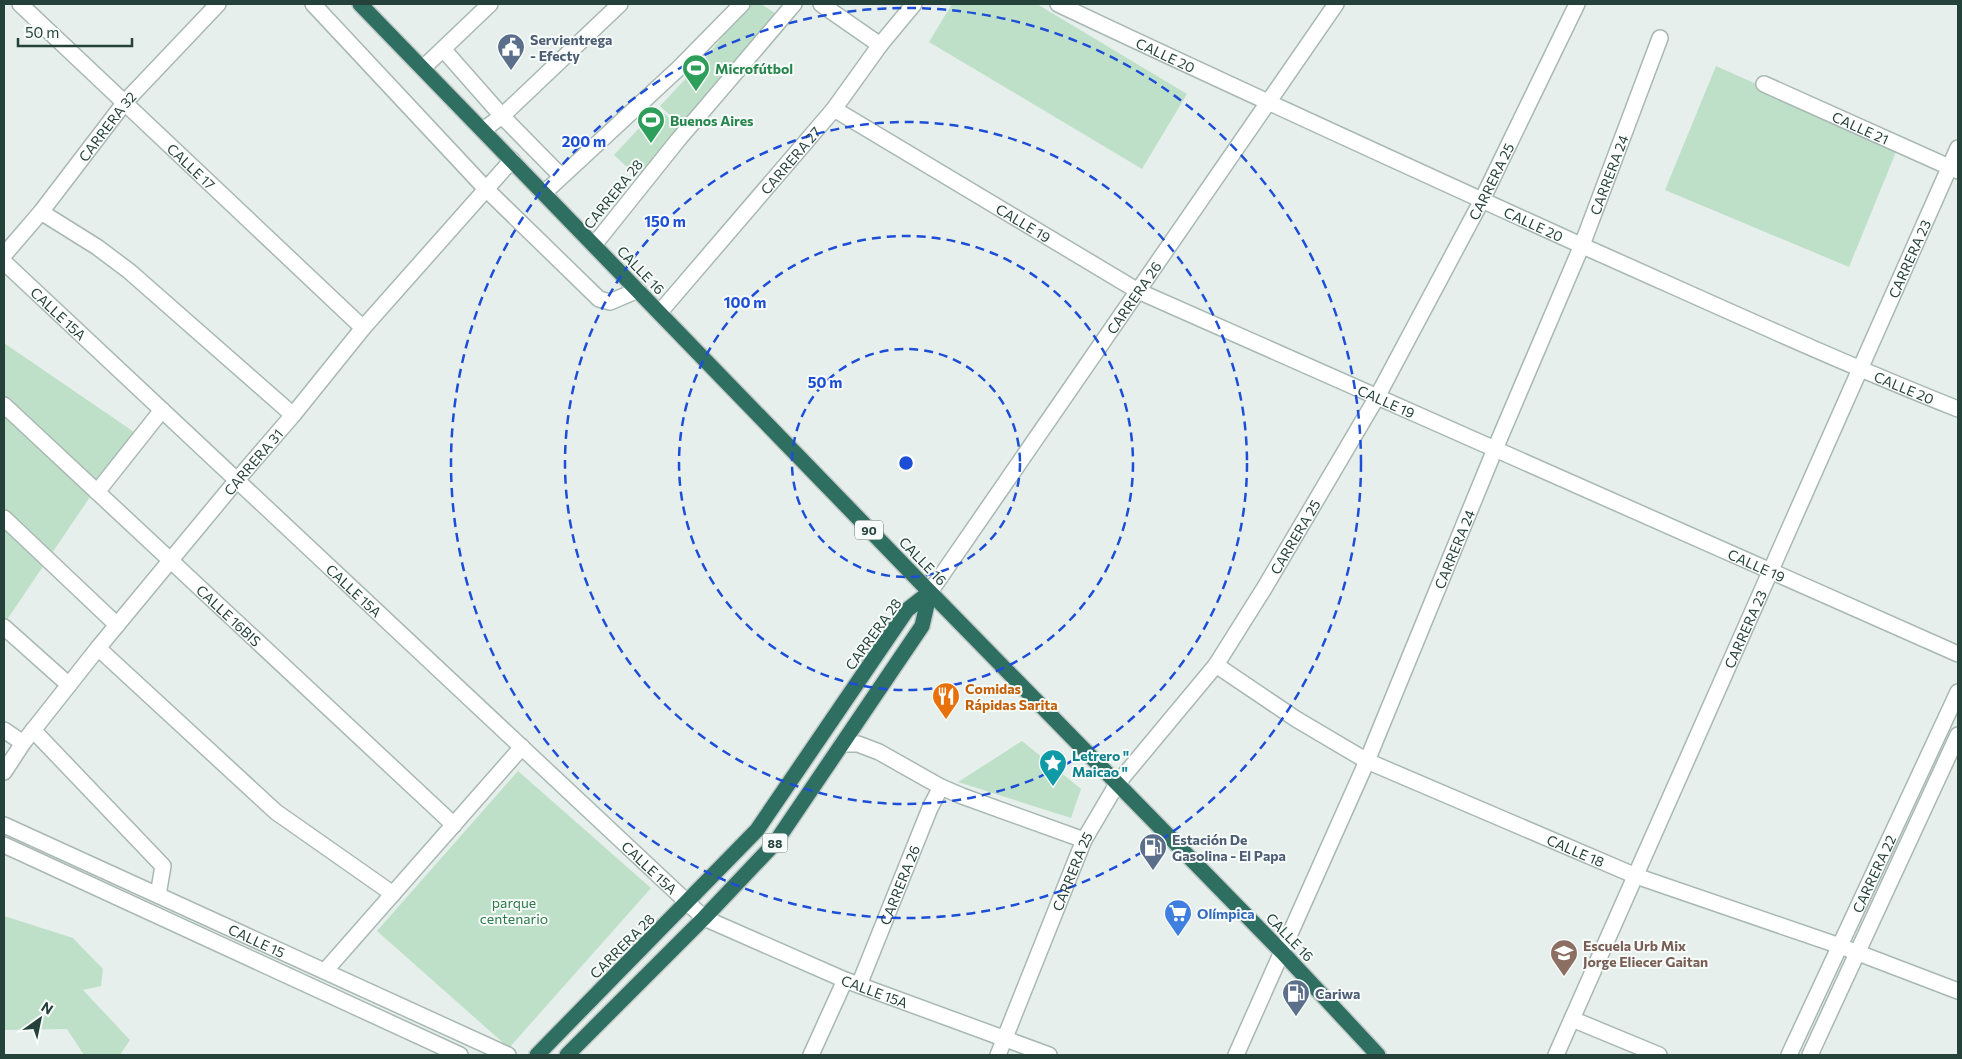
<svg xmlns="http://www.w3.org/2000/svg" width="1962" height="1059" font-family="Commissioner,sans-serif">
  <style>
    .green { fill: #bfe0c8 }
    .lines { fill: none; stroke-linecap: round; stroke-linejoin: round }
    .minor-casing { stroke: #a8b8b2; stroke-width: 18 }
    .highway-casing { stroke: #c2cac8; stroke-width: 18 }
    .minor { stroke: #fff; stroke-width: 15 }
    .highway { stroke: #2f6f62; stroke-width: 15 }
    .ring { fill: none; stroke: #1d4ed8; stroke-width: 2.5; stroke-dasharray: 9 6 }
    .labels { text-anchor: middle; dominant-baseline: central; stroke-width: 4; stroke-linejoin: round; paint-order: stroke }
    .shield { fill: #f7fbf9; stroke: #637a73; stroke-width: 1 }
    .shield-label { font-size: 12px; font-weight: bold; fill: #24423a }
    .service-label { font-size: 14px; font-weight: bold; fill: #4e5e75; stroke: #f7fbf9; text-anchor: start }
    .street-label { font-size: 14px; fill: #24423a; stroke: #f7fbf9 }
    .leisure-label { font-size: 14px; font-weight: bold; fill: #27864d; stroke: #f7fbf9; text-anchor: start }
    .food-label { font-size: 14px; font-weight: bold; fill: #c56008; stroke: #f7fbf9; text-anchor: start }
    .culture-label { font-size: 14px; font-weight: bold; fill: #0d838f; stroke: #f7fbf9; text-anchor: start }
    .park-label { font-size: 14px; fill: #2d7a4b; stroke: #f7fbf9 }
    .shop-label { font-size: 14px; font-weight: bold; fill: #366cbe; stroke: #f7fbf9; text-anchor: start }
    .education-label { font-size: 14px; font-weight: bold; fill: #785e54; stroke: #f7fbf9; text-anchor: start }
    .centre { fill: #1d4ed8; stroke: #f7fbf9; stroke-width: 2.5 }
    .ring-label { font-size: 15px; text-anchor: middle; font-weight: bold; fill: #1d4ed8; stroke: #f7fbf9; stroke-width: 4; stroke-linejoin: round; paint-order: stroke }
  </style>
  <rect width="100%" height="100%" fill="#e6efeb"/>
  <path class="green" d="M749 4H761L775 13 731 78 687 131 660 106 707 56Z
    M952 4H1037L1187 94 1142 169 929 42Z
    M1716 66 1898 147 1849 267 1665 190Z
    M658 108 686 133 644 183 614 155Z
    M4 343 134 432 4 624Z
    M1022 741 1081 789 1071 818 958 782Z
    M518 771 651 888 509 1048 377 931Z
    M4 916 73 938 103 969 101 986 83 990 130 1040 120 1055H84L67 1029 4 1030Z"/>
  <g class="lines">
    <g class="minor-casing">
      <g id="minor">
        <path id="s1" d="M20 4 363 328"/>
        <path d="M313 4 486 189 599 299 610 302 638 290"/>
        <path d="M821 4 880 45"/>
        <path id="s2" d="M1058 4C1233 87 1409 167 1585 247 1709 302 1832 359 1958 409"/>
        <path d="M443 49 502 116 561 176"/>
        <path d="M423 68 490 4"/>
        <path id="s3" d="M1764 84 1958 171"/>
        <path id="s4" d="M834 109 1138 291 1958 654"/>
        <path d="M483 130 502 116 620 4"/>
        <path d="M544 193 679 68 742 4"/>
        <path d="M41 212 97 247 129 271 293 415"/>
        <path d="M594 245 678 140 794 4"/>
        <path id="s5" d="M4 255 41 212 125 102 218 4"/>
        <path id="s6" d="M4 262 704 918 845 980 1049 1055"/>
        <path id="s7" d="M660 312 834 109 880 45 914 4"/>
        <path id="s8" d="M4 405 454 825"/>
        <path d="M97 492 162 410"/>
        <path d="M4 518 117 625"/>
        <path id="s9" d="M930 592 1336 4"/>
        <path d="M4 627 69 685"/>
        <path d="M98 648 276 812 393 894"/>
        <path id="s10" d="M1216 665 1296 719 1367 761 1636 876 1840 946 1958 991"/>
        <path d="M4 730 23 743"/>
        <path d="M33 730 163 866 158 895"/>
        <path d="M842 744H858L879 752 941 787 962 796 1084 840"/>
        <path id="s11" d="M4 772 23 743 98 648 237 480 293 415 363 328 512 160"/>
        <path id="s12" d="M4 825 508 1055"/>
        <path d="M4 845 460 1055"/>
        <path d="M325 971 522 747"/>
        <path id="s13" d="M859 985 930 808 941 787"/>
        <path d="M1572 1019 1659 1055"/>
        <path d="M811 1055 845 980"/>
        <path id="s14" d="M998 1055 1084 840 1117 784 1216 665 1265 587 1377 397 1482 200 1577 4"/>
        <path id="s15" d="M1236 1055 1367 761 1495 449 1582 245 1660 38"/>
        <path id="s16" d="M1556 1055 1958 148"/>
        <path id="s17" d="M1789 1055 1958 692"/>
        <path d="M1810 1055 1958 735"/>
      </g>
    </g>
    <g class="highway-casing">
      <path id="highway" d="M360 4 923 585 1282 952 1378 1055
        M537 1055 757 830 907 610 930 592
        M567 1055 704 918 775 843 922 626 930 592"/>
    </g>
    <use href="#minor" class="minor"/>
    <use href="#highway" class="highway"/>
  </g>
  <g class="ring">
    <circle cx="906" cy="463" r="114"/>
    <circle cx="906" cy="463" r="227"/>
    <circle cx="906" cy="463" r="341"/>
    <circle cx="906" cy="463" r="455"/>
  </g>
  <defs>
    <g id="civic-pin" transform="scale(1.4375)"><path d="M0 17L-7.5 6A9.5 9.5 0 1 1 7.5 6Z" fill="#5c6f8a" stroke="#f7fbf9"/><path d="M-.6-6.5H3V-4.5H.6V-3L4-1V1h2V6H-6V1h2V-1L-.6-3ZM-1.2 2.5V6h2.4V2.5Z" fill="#fff"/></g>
    <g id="stadium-pin" transform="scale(1.4375)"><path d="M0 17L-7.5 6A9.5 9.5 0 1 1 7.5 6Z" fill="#2e9e5b" stroke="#f7fbf9"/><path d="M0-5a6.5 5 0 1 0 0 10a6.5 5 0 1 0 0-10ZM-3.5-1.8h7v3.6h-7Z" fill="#fff"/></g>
    <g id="restaurant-pin" transform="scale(1.4375)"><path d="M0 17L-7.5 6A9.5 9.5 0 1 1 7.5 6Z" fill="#e8710a" stroke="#f7fbf9"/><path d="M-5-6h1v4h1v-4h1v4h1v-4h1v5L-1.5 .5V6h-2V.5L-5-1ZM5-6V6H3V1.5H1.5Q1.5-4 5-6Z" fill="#fff"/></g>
    <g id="sight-pin" transform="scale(1.4375)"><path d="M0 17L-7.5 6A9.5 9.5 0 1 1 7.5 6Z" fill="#0f9aa8" stroke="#f7fbf9"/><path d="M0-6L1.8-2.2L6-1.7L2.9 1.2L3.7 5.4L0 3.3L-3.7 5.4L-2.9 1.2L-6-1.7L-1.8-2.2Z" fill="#fff"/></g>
    <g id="fuel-pin" transform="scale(1.4375)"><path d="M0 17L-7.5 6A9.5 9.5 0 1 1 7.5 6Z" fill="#5c6f8a" stroke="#f7fbf9"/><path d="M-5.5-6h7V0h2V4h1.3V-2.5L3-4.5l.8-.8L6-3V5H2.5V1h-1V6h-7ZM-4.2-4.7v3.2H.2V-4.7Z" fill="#fff"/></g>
    <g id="supermarket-pin" transform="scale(1.4375)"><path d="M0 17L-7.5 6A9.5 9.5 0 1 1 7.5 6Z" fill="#3f7fe0" stroke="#f7fbf9"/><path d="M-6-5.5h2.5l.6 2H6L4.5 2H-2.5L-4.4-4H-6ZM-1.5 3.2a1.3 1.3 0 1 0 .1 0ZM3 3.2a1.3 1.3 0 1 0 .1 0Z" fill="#fff"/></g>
    <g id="school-pin" transform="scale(1.4375)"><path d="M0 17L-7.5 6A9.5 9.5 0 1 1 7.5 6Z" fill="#8d6e63" stroke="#f7fbf9"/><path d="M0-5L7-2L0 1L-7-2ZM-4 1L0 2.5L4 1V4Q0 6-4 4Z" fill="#fff"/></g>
  </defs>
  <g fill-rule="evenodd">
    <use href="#civic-pin" x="511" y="47"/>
    <use href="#stadium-pin" x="696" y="68"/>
    <use href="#stadium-pin" x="651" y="120"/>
    <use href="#restaurant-pin" x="946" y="696"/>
    <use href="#sight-pin" x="1053" y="763"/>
    <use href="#fuel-pin" x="1153" y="847"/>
    <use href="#supermarket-pin" x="1178" y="913"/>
    <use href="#school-pin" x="1564" y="953"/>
    <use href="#fuel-pin" x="1296" y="993"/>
  </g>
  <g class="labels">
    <g class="shield">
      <rect x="855" y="520.5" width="28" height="19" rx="4"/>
      <rect x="762.5" y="833.5" width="25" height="19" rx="4"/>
    </g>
    <g class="shield-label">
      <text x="869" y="530">90</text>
      <text x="775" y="843">88</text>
    </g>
    <g class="service-label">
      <text x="530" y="39">Servientrega<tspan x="530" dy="16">- Efecty</tspan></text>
      <text x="1172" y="839">Estación De<tspan x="1172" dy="16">Gasolina - El Papa</tspan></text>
      <text x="1315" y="993">Cariwa</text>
    </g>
    <g class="street-label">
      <text stroke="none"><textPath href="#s2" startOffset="119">CALLE 20</textPath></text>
      <text stroke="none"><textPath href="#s5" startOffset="165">CARRERA 32</textPath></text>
      <text stroke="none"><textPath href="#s3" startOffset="106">CALLE 21</textPath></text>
      <text stroke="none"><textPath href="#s7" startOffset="200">CARRERA 27</textPath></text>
      <text stroke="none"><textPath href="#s1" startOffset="236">CALLE 17</textPath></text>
      <text stroke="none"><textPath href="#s15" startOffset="956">CARRERA 24</textPath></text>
      <text stroke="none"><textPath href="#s14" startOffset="1008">CARRERA 25</textPath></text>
      <text transform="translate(613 194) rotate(-51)">CARRERA 28</text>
      <text stroke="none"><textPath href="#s4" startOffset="221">CALLE 19</textPath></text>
      <text stroke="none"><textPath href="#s2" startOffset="524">CALLE 20</textPath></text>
      <text stroke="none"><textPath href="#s16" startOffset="871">CARRERA 23</textPath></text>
      <text transform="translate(641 270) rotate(46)">CALLE 16</text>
      <text stroke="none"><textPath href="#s9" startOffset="358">CARRERA 26</textPath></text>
      <text stroke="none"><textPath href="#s6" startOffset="75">CALLE 15A</textPath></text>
      <text stroke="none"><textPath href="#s2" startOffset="929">CALLE 20</textPath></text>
      <text stroke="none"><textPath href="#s4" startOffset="626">CALLE 19</textPath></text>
      <text stroke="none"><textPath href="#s11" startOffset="398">CARRERA 31</textPath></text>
      <text stroke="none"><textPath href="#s14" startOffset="602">CARRERA 25</textPath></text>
      <text stroke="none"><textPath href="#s15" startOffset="551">CARRERA 24</textPath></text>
      <text transform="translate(923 561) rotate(46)">CALLE 16</text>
      <text stroke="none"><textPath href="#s4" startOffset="1031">CALLE 19</textPath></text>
      <text stroke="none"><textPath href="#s6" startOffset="480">CALLE 15A</textPath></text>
      <text stroke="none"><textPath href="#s8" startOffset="308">CALLE 16BIS</textPath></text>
      <text stroke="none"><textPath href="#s16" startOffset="466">CARRERA 23</textPath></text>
      <text transform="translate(873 634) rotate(-54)">CARRERA 28</text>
      <text stroke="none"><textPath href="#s10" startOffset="406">CALLE 18</textPath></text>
      <text stroke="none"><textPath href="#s6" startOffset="885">CALLE 15A</textPath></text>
      <text stroke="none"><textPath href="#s14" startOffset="198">CARRERA 25</textPath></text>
      <text stroke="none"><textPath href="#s17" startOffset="200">CARRERA 22</textPath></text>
      <text stroke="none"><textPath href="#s13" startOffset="108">CARRERA 26</textPath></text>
      <text transform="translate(1290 937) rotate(46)">CALLE 16</text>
      <text stroke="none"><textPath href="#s12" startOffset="278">CALLE 15</textPath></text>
      <text transform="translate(622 946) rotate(-45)">CARRERA 28</text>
      <text stroke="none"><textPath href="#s6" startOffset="1145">CALLE 15A</textPath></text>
    </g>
    <g class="leisure-label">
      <text x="715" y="68">Microfútbol</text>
      <text x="670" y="120">Buenos Aires</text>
    </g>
    <g class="food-label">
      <text x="965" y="688">Comidas<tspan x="965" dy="16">Rápidas Sarita</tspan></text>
    </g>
    <g class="culture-label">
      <text x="1072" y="755">Letrero "<tspan x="1072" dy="16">Maicao "</tspan></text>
    </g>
    <g class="park-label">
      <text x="514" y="902">parque<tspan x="514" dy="16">centenario</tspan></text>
    </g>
    <g class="shop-label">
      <text x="1197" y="913">Olímpica</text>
    </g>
    <g class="education-label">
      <text x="1583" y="945">Escuela Urb Mix<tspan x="1583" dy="16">Jorge Eliecer Gaitan</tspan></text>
    </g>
  </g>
  <circle cx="906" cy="463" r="8" class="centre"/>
  <g class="ring-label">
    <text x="584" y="147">200 m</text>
    <text x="665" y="227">150 m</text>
    <text x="745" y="308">100 m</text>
    <text x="825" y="388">50 m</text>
  </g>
  <rect width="1962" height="1059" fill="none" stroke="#24423a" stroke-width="10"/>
  <g transform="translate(40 1019) rotate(33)" stroke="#f7fbf9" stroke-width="4" paint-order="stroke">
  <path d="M0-4L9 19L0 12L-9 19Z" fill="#24423a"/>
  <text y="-8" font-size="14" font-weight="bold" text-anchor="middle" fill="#24423a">N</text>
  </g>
  <path d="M18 38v8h114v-8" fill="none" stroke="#24423a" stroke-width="2.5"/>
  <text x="25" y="38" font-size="15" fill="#24423a" stroke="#f7fbf9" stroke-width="4" paint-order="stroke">50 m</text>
</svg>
